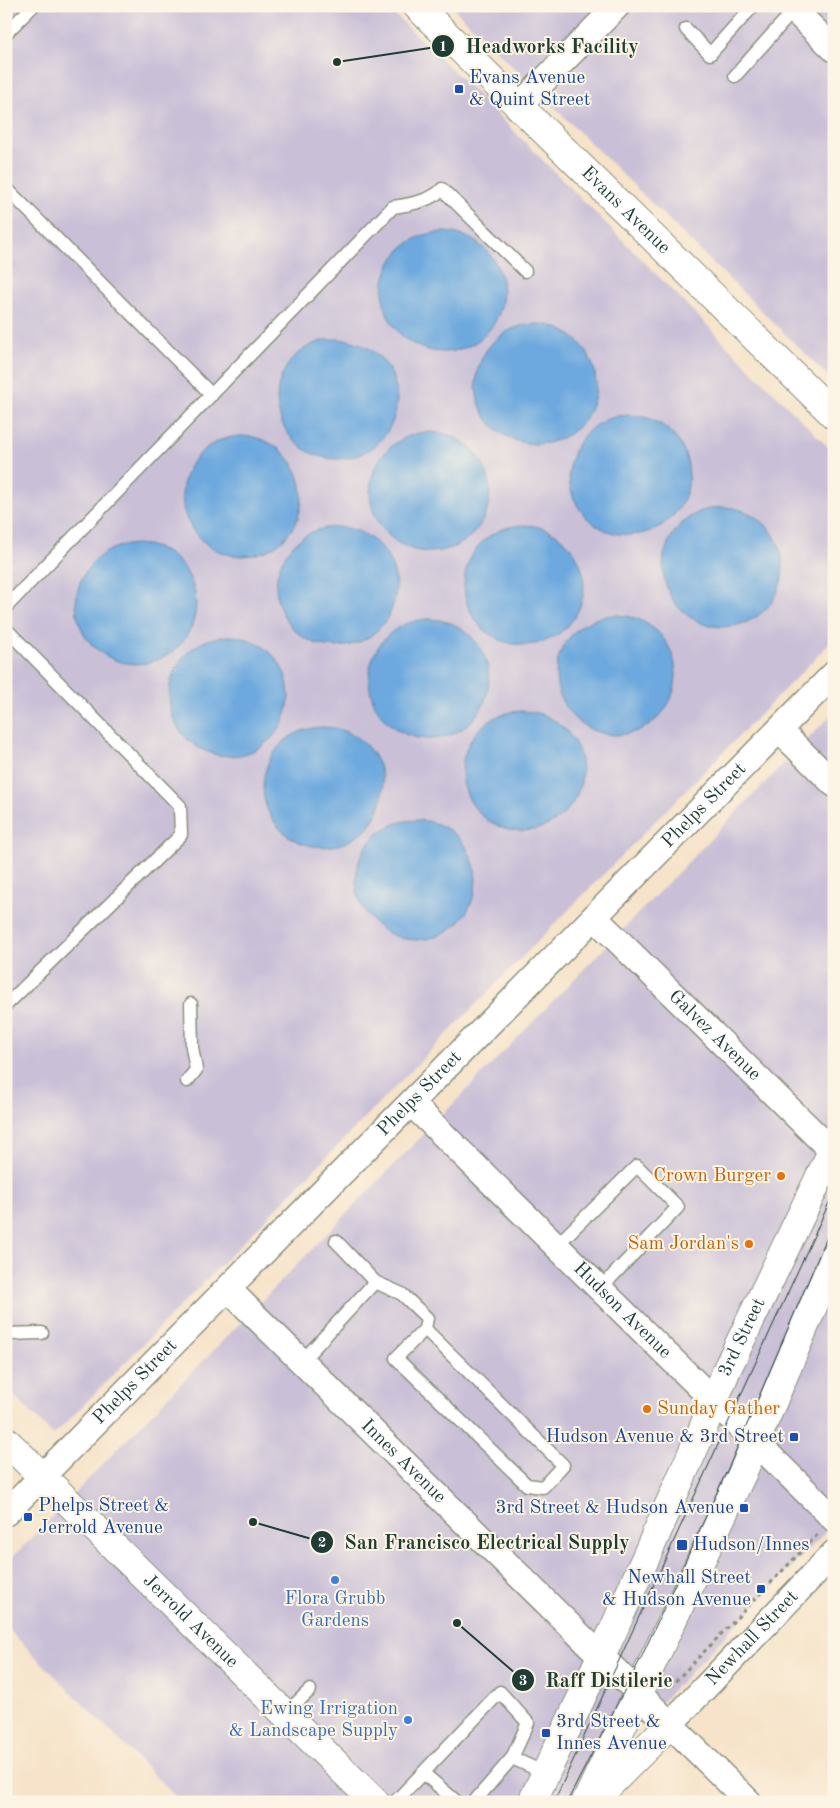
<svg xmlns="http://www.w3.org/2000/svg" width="840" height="1808" font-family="'Old Standard TT',serif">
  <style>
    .industrial { fill: #c9bfd7 }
    .water { fill: #6da9de; stroke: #467389 }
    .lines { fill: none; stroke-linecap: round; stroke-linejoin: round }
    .service-casing { stroke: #8a907e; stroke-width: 15 }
    .minor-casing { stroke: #8a907e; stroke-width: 28 }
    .tertiary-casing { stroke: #8a907e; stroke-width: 30 }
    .primary-casing { stroke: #8a907e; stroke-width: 30 }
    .path { stroke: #8a907e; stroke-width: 3; stroke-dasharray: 4 4; stroke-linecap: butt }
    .service { stroke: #fff; stroke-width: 12 }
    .minor { stroke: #fff; stroke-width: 25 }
    .tertiary { stroke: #fff; stroke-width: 28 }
    .primary { stroke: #fff; stroke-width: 28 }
    .tram { stroke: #1f3d34; stroke-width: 1 }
    .transit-dot { fill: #1a4fb4; stroke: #fcf5e5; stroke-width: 2 }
    .food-dot { fill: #e8710a; stroke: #fcf5e5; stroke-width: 2 }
    .shop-dot { fill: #3f7fe0; stroke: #fcf5e5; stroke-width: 2 }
    .labels { text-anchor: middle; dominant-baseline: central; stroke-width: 4; stroke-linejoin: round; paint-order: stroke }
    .transit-label { font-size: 19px; fill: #164399; stroke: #fcf5e5; text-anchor: start }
    .street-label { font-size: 19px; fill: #1f3d34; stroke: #fcf5e5 }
    .food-label { font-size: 19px; fill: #c56008; stroke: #fcf5e5; text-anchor: end }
    .shop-label { font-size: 19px; fill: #366cbe; stroke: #fcf5e5 }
    .leader { fill: none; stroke: #1f3d34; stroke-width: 2 }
    .callout-dot { fill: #1f3d34; stroke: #fcf5e5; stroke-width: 2 }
    .mark-label { font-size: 15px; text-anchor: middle; font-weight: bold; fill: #fff }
    .callout-label { font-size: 20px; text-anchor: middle; font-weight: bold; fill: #1f3d34; stroke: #fcf5e5; stroke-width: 4; stroke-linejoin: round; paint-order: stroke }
  </style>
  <rect width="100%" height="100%" fill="#fcf5e5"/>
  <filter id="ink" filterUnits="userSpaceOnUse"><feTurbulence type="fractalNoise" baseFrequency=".02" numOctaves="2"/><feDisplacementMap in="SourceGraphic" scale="10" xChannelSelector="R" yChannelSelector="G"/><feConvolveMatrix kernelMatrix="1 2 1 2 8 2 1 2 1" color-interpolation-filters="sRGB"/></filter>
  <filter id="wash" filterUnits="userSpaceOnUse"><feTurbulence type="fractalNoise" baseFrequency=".0096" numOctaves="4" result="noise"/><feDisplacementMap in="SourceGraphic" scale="20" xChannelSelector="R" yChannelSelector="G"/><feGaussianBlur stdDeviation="1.12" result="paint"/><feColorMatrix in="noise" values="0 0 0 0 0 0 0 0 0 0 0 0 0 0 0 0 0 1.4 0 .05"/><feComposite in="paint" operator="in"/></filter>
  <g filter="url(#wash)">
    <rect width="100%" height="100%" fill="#f6e3c9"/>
    <path class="industrial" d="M6 6H386L481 98 834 453V639L54 1435 6 1388Z
      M451 6H834V382Z
      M834 712V1130L821 1161 834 1174V1523L565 1802H181L6 1627V1564Z"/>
    <path class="water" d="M383 292a60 60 0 1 1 120 0a60 60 0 1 1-120 0Z
      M476 384a60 60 0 1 1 120 0a60 60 0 1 1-120 0Z
      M277 399a60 60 0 1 1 120 0a60 60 0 1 1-120 0Z
      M569 475a60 60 0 1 1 120 0a60 60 0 1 1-120 0Z
      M370 492a60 60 0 1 1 120 0a60 60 0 1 1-120 0Z
      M182 496a60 60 0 1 1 120 0a60 60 0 1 1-120 0Z
      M663 567a60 60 0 1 1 120 0a60 60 0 1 1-120 0Z
      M464 585a60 60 0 1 1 120 0a60 60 0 1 1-120 0Z
      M276 587a60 60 0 1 1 120 0a60 60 0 1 1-120 0Z
      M76 604a60 60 0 1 1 120 0a60 60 0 1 1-120 0Z
      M556 675a60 60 0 1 1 120 0a60 60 0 1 1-120 0Z
      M369 679a60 60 0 1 1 120 0a60 60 0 1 1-120 0Z
      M169 696a60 60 0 1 1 120 0a60 60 0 1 1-120 0Z
      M462 771a60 60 0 1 1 120 0a60 60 0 1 1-120 0Z
      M263 787a60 60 0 1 1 120 0a60 60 0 1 1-120 0Z
      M356 880a60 60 0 1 1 120 0a60 60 0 1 1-120 0Z"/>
  </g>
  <g filter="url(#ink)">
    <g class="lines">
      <g class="service-casing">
        <path id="service" d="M686 29 710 54 753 6
          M6 33 33 6
          M735 76 794 10
          M6 188 212 395
          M6 607 393 207C407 205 432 201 442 189L525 271
          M6 629 180 806 181 835 6 1005
          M187 1081 196 1070 192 1047 191 1004
          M556 1246 637 1166 678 1207 600 1289
          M375 1282 402 1294 427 1318 425 1329 396 1358 527 1485 543 1487 563 1465 425 1329
          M6 1334 42 1333
          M302 1361 375 1282 336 1241
          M285 1714 310 1690
          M512 1758 545 1773
          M423 1773 457 1802
          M395 1802 500 1692 528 1723 512 1758 474 1802"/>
      </g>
      <g class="minor-casing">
        <g id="minor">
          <path d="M790 6 834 49"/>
          <path d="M518 107 617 6"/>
          <path d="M779 730 834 784"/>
          <path id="s1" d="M594 917 834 1153"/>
          <path id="s2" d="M411 1103 834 1519"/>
          <path id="s3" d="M228 1289 749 1802"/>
          <path id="s4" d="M6 1513 834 674"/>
          <path id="s5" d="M670 1724 834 1553"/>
        </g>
      </g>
      <g class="tertiary-casing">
        <g id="tertiary">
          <path id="s6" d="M6 1441 375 1802"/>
        </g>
      </g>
      <g class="primary-casing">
        <g id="primary">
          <path id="s7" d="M417 6 834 415"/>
          <path d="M595 1799 670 1724"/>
          <path id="s8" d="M532 1802 613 1631 701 1433 727 1369 834 1147"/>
          <path d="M586 1802 742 1474 834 1257"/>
        </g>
      </g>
      <path class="path" d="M670 1687 818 1534"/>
      <use href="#service" class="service"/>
      <use href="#minor" class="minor"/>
      <use href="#tertiary" class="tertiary"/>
      <use href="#primary" class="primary"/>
      <path class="tram" d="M554 1802 834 1192
        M567 1802 641 1658 731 1462 834 1221"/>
    </g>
  </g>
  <g class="transit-dot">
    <rect x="454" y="84" width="10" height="10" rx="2.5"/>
    <rect x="789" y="1432" width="10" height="10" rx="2.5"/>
    <rect x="739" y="1503" width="10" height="10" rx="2.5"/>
    <rect x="23" y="1512" width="10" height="10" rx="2.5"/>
    <rect x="676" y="1539" width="12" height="12" rx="2.5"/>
    <rect x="756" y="1584" width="10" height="10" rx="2.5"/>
    <rect x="541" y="1728" width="10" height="10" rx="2.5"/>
  </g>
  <g class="food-dot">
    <circle cx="781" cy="1176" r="5"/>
    <circle cx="749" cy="1244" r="5"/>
    <circle cx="647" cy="1409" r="5"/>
  </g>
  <g class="shop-dot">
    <circle cx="335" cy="1580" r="5"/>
    <circle cx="408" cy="1720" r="5"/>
  </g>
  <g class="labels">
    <g class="transit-label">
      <text x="469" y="78">Evans Avenue<tspan x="469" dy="22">&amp; Quint Street</tspan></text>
      <text x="784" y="1437" text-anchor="end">Hudson Avenue &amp; 3rd Street</text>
      <text x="38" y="1506">Phelps Street &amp;<tspan x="38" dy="22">Jerrold Avenue</tspan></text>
      <text x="734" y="1508" text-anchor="end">3rd Street &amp; Hudson Avenue</text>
      <text x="693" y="1545">Hudson/Innes</text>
      <text x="751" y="1578" text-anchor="end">Newhall Street<tspan x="751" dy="22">&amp; Hudson Avenue</tspan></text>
      <text x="556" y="1722">3rd Street &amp;<tspan x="556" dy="22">Innes Avenue</tspan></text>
    </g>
    <g class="street-label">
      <text stroke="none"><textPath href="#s7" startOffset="292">Evans Avenue</textPath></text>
      <text stroke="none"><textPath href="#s4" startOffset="994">Phelps Street</textPath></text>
      <text stroke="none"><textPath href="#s1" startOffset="169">Galvez Avenue</textPath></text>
      <text stroke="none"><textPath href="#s4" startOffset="589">Phelps Street</textPath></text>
      <text stroke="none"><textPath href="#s2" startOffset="296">Hudson Avenue</textPath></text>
      <text stroke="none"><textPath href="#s8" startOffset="510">3rd Street</textPath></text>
      <text stroke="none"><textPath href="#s4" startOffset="184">Phelps Street</textPath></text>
      <text stroke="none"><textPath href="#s3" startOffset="246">Innes Avenue</textPath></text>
      <text stroke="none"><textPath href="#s6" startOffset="258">Jerrold Avenue</textPath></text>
      <text stroke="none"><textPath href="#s5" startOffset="119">Newhall Street</textPath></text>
    </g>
    <g class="food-label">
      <text x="771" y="1176">Crown Burger</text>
      <text x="739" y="1244">Sam Jordan's</text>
      <text x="657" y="1409" text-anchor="start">Sunday Gather</text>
    </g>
    <g class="shop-label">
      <text x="335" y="1599">Flora Grubb<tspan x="335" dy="22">Gardens</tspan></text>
      <text x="398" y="1709" text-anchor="end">Ewing Irrigation<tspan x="398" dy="22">&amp; Landscape Supply</tspan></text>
    </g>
  </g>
  <path class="leader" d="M337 62L443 46M253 1522L322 1542M457 1623L523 1680"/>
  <g class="callout-dot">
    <circle cx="337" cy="62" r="5"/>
    <circle cx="253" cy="1522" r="5"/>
    <circle cx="457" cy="1623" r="5"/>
    <circle cx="443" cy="46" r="12"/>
    <circle cx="322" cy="1542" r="12"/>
    <circle cx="523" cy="1680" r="12"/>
  </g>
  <g class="mark-label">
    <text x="443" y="51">1</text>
    <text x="322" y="1547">2</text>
    <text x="523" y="1685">3</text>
  </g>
  <g class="callout-label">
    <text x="552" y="53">Headworks Facility</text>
    <text x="487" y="1549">San Francisco Electrical Supply</text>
    <text x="609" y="1687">Raff Distilerie</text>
  </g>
  <rect width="840" height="1808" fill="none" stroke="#fcf5e5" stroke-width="25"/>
</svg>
